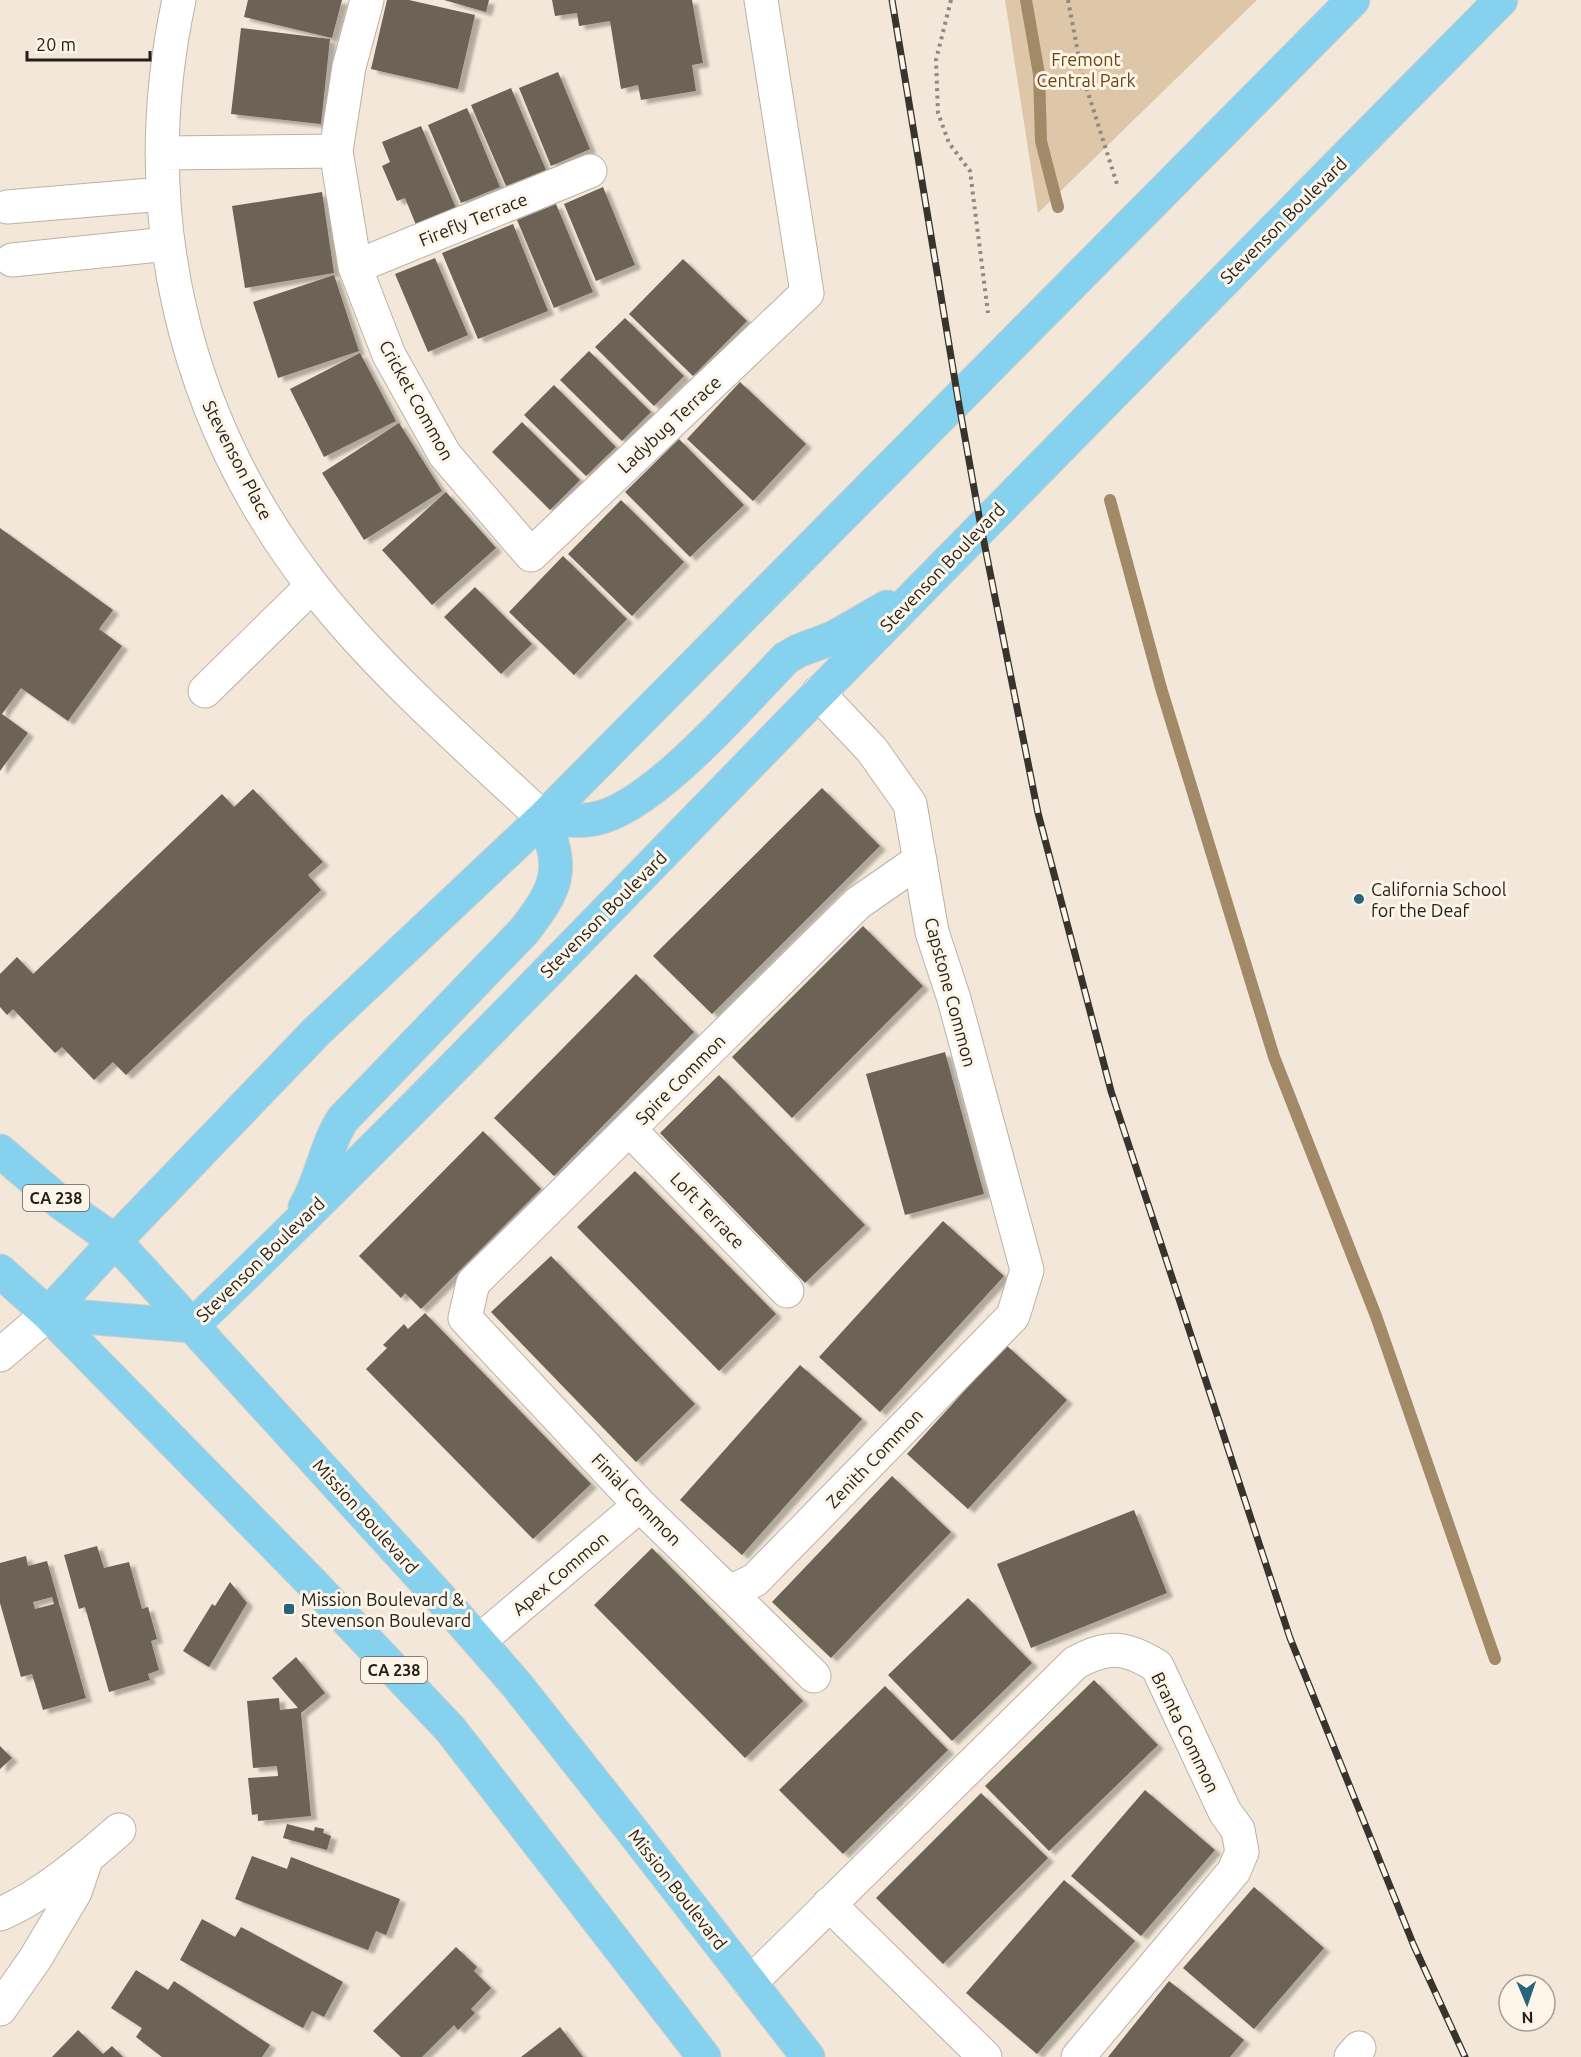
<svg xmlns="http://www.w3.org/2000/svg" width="1581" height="2057" font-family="Ubuntu,sans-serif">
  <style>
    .green { fill: #ddc7a8 }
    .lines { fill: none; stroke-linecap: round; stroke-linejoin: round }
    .stream { stroke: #a28967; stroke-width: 12 }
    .building { fill: #6c6255; fill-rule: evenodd; filter: url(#shadow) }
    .minor-casing { stroke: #bcb2a3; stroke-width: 35 }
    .major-casing { stroke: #cfcecd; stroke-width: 35 }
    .path { stroke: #91897f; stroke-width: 4; stroke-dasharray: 3 4.5; stroke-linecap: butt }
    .minor { stroke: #fff; stroke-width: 33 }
    .major { stroke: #85d1ee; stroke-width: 33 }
    .rail-casing { stroke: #38332d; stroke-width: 7 }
    .rail { stroke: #fef5e9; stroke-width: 4.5; stroke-dasharray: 14; stroke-linecap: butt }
    .poi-dot { fill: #28647c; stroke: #fef5e9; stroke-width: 2 }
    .labels { text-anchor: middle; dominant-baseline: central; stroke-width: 6; stroke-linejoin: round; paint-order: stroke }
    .shield { fill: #fef5e9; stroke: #655f58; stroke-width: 1.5 }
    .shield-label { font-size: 16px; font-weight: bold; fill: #231f1a }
    .park-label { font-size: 18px; fill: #694810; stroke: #fef5e9 }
    .street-label { font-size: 18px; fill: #231f1a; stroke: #fef5e9 }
    .poi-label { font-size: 18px; fill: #231f1a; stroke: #fef5e9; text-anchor: start }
  </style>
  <defs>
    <filter id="shadow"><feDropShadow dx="6" dy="4" stdDeviation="1.5" flood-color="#0004"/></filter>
  </defs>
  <rect width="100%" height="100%" fill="#f2e7d8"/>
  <path class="green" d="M1005 0H1257L1038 213Z"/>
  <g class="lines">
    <path class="stream" d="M1026 0 1039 74 1041 141 1058 207
      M1110 500 1161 688 1274 1057 1376 1316 1495 1659"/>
  </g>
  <path class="building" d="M248 0H342L332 38 244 17Z
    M387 0H409L475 15 458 89 371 69Z
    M444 0H489L486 12Z
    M552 0H692L703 63 692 65 696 91 641 100 638 85 621 89 610 21 579 26 577 13 555 16Z
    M241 28 330 39 321 124 231 114Z
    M558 72 590 149 551 166 519 88Z
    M511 88 546 170 506 186 471 105Z
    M467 108 500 187 461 203 428 125Z
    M421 126 456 208 416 225 405 198 397 201 382 166 390 162 382 142Z
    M603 187 635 265 596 281 564 204Z
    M322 192 334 273 245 288 232 206Z
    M556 204 593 292 554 308 517 220Z
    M513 224 548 311 478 339 442 253Z
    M435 258 468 335 428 352 395 274Z
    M683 259 747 321 693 376 629 314Z
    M334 275 359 351 278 378 253 302Z
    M625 318 684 376 654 406 595 347Z
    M589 351 651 412 622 441 560 380Z
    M360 353 396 421 324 457 290 389Z
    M740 382 806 444 753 501 687 439Z
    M554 385 616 447 586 476 524 415Z
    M522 422 580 480 550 510 492 452Z
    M399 423 442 491 364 540 322 473Z
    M679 439 744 505 690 557 625 492Z
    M446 492 496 548 432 605 382 550Z
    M621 500 684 562 632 616 568 554Z
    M0 528 113 610 99 629 122 646 68 721 21 688 2 714 28 733 0 771Z
    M563 556 627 619 574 675 509 612Z
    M475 587 532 644 501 674 444 617Z
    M822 788 880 846 712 1014 653 956Z
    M253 789 323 862 308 875 321 890 126 1075 113 1062 94 1080 62 1047 55 1053 13 1009 7 1015 0 1007V974L17 957 33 974 222 794 234 807Z
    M863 926 923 986 792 1118 732 1057Z
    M636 974 694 1032 554 1176 494 1118Z
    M945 1052 984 1194 905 1215 866 1074Z
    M719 1075 865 1225 805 1283 660 1133Z
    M483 1131 541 1189 421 1309 405 1293 401 1298 359 1256Z
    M635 1171 776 1314 719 1371 577 1227Z
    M943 1221 1004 1276 880 1412 819 1357Z
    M551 1256 695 1404 636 1462 491 1312Z
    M425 1313 591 1484 533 1539 366 1369 387 1348 383 1345 404 1324 408 1329Z
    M1006 1345 1067 1400 968 1509 907 1454Z
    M800 1365 862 1419 742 1555 680 1500Z
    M892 1476 951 1532 831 1658 772 1602Z
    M1134 1510 1167 1593 1031 1648 997 1564Z
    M97 1546 104 1568 129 1562 142 1609 148 1607 157 1639 151 1641 159 1670 148 1674 150 1680 109 1692 85 1607 79 1609 64 1555Z
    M652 1548 803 1701 745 1758 594 1605Z
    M26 1556 28 1566 47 1561 86 1698 43 1710 32 1674 21 1677 0 1603V1563ZM52 1597 54 1604 35 1609 33 1602Z
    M230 1582 247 1603 209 1667 183 1651 212 1604 215 1606Z
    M968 1598 1032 1663 952 1741 888 1675Z
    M296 1657 325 1693 301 1713 311 1816 258 1821V1814L252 1815 248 1778 278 1776 277 1766 253 1768 247 1701 279 1698 280 1710 298 1708 272 1678Z
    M1094 1680 1158 1745 1049 1851 985 1786Z
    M885 1686 948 1750 843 1854 779 1790Z
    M0 1746 12 1758 0 1769Z
    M1145 1790 1215 1850 1141 1936 1071 1876Z
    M981 1793 1048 1858 943 1964 876 1898Z
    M287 1824 314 1831 315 1827 324 1829 323 1833 331 1836 327 1850 283 1838Z
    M252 1856 287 1869 291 1857 400 1899 386 1935 376 1931 368 1950 235 1899Z
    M1064 1880 1135 1941 1037 2054 966 1993Z
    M1254 1887 1324 1948 1254 2029 1183 1968Z
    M202 1919 235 1937 241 1927 343 1982 324 2017 312 2011 303 2028 180 1960Z
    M456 1947 477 1967 474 1971 491 1988 471 2009 475 2013 458 2030 454 2025 422 2057H401L373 2031Z
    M136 1970 168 1990 174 1981 270 2045 262 2057H162L136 2037 142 2028 111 2008Z
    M1169 1981 1244 2040 1230 2057H1108Z
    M560 2027 583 2057H521Z
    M78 2030 103 2054 112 2046 123 2057H52Z"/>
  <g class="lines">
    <g class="minor-casing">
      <path id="minor" d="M179 0C134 208 181 416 312 585 379 671 463 743 543 818
        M336 151 349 67 367 0
        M162 153 336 151 355 267 389 355 445 455 531 555 807 293 761 0
        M7 207 163 194
        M12 260 168 244
        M355 267 590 171
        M205 691 312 586
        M629 1129 787 1291
        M0 1355 48 1314
        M730 1592 755 1580 1013 1316 1027 1270 954 999 932 932 910 804 872 750 818 693
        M479 1641 640 1505
        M814 1676 640 1505 465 1318 473 1283 858 903 920 860
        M829 1904 985 2057
        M0 1914C41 1897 86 1859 119 1830
        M750 1983 1075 1663C1107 1645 1125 1646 1157 1666L1225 1812 1238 1830 1242 1852 1234 1871 1078 2057
        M0 2009 35 1959 75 1892 86 1860
        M1351 2057 1359 2048"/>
    </g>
    <g class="major-casing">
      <path id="major" d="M543 818C559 820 578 822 594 819 652 809 743 702 786 658L798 651 835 637 887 607
        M0 1151 61 1203 115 1241 454 1613 516 1684 630 1828 808 2057
        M305 1207C322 1179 325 1146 343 1119L524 931C558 887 565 870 543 818
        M0 1271 48 1314 314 1585 451 1730 704 2057
        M48 1314 192 1326C406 1121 611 906 818 694 1044 462 1273 231 1501 0
        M48 1314 115 1241 317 1031 543 818 1353 0"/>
    </g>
    <path class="path" d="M951 0 936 60 938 113 949 143 970 171 988 313
      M1068 0 1082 74 1117 184"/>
    <use href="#minor" class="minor"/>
    <use href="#major" class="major"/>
    <g class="rail-casing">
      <path id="rail" d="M892 0 958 399 981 527 1038 813 1111 1091 1290 1638 1414 1946 1465 2057"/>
    </g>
    <use href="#rail" class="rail"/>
  </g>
  <g class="poi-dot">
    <circle cx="1359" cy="899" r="6"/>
    <rect x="283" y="1603" width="12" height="12" rx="3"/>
  </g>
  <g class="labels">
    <g class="shield">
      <rect x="23" y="1185" width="66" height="26" rx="4.5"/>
      <rect x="361" y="1657" width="66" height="26" rx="4.5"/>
    </g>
    <g class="shield-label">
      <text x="56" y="1198">CA 238</text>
      <text x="394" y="1670">CA 238</text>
    </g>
    <g class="park-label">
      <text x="1086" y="59">Fremont<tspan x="1086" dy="21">Central Park</tspan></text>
    </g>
    <g class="street-label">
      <text transform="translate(473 219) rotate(-22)">Firefly Terrace</text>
      <text transform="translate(1283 220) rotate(-45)">Stevenson Boulevard</text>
      <text transform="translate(417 400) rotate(61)">Cricket Common</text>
      <text transform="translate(669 424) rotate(-43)">Ladybug Terrace</text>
      <text transform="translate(238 460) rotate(63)">Stevenson Place</text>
      <text transform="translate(942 567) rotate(-46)">Stevenson Boulevard</text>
      <text transform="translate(603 914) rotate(-45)">Stevenson Boulevard</text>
      <text transform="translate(951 992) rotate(75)">Capstone Common</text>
      <text transform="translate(680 1079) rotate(-45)">Spire Common</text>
      <text transform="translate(708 1210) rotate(46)">Loft Terrace</text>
      <text transform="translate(260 1259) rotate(-44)">Stevenson Boulevard</text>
      <text transform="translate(874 1458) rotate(-46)">Zenith Common</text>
      <text transform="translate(637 1499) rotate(46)">Finial Common</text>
      <text transform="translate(366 1516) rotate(48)">Mission Boulevard</text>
      <text transform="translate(560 1573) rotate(-40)">Apex Common</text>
      <text transform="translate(1186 1732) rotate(64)">Branta Common</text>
      <text transform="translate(678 1889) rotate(52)">Mission Boulevard</text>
    </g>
    <g class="poi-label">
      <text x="1371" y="889">California School<tspan x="1371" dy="21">for the Deaf</tspan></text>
      <text x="301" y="1599">Mission Boulevard &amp;<tspan x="301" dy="21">Stevenson Boulevard</tspan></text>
    </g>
  </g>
  <g transform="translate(1527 2003) rotate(178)"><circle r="28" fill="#fef5e9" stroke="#a69f96" stroke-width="1.5"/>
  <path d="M0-4.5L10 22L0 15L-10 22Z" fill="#28647c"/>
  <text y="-9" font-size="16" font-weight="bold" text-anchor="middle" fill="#231f1a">N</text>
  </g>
  <path d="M27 51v9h123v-9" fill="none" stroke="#231f1a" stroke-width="3"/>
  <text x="36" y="51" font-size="18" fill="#231f1a" stroke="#fef5e9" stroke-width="4.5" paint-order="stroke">20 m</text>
</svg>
